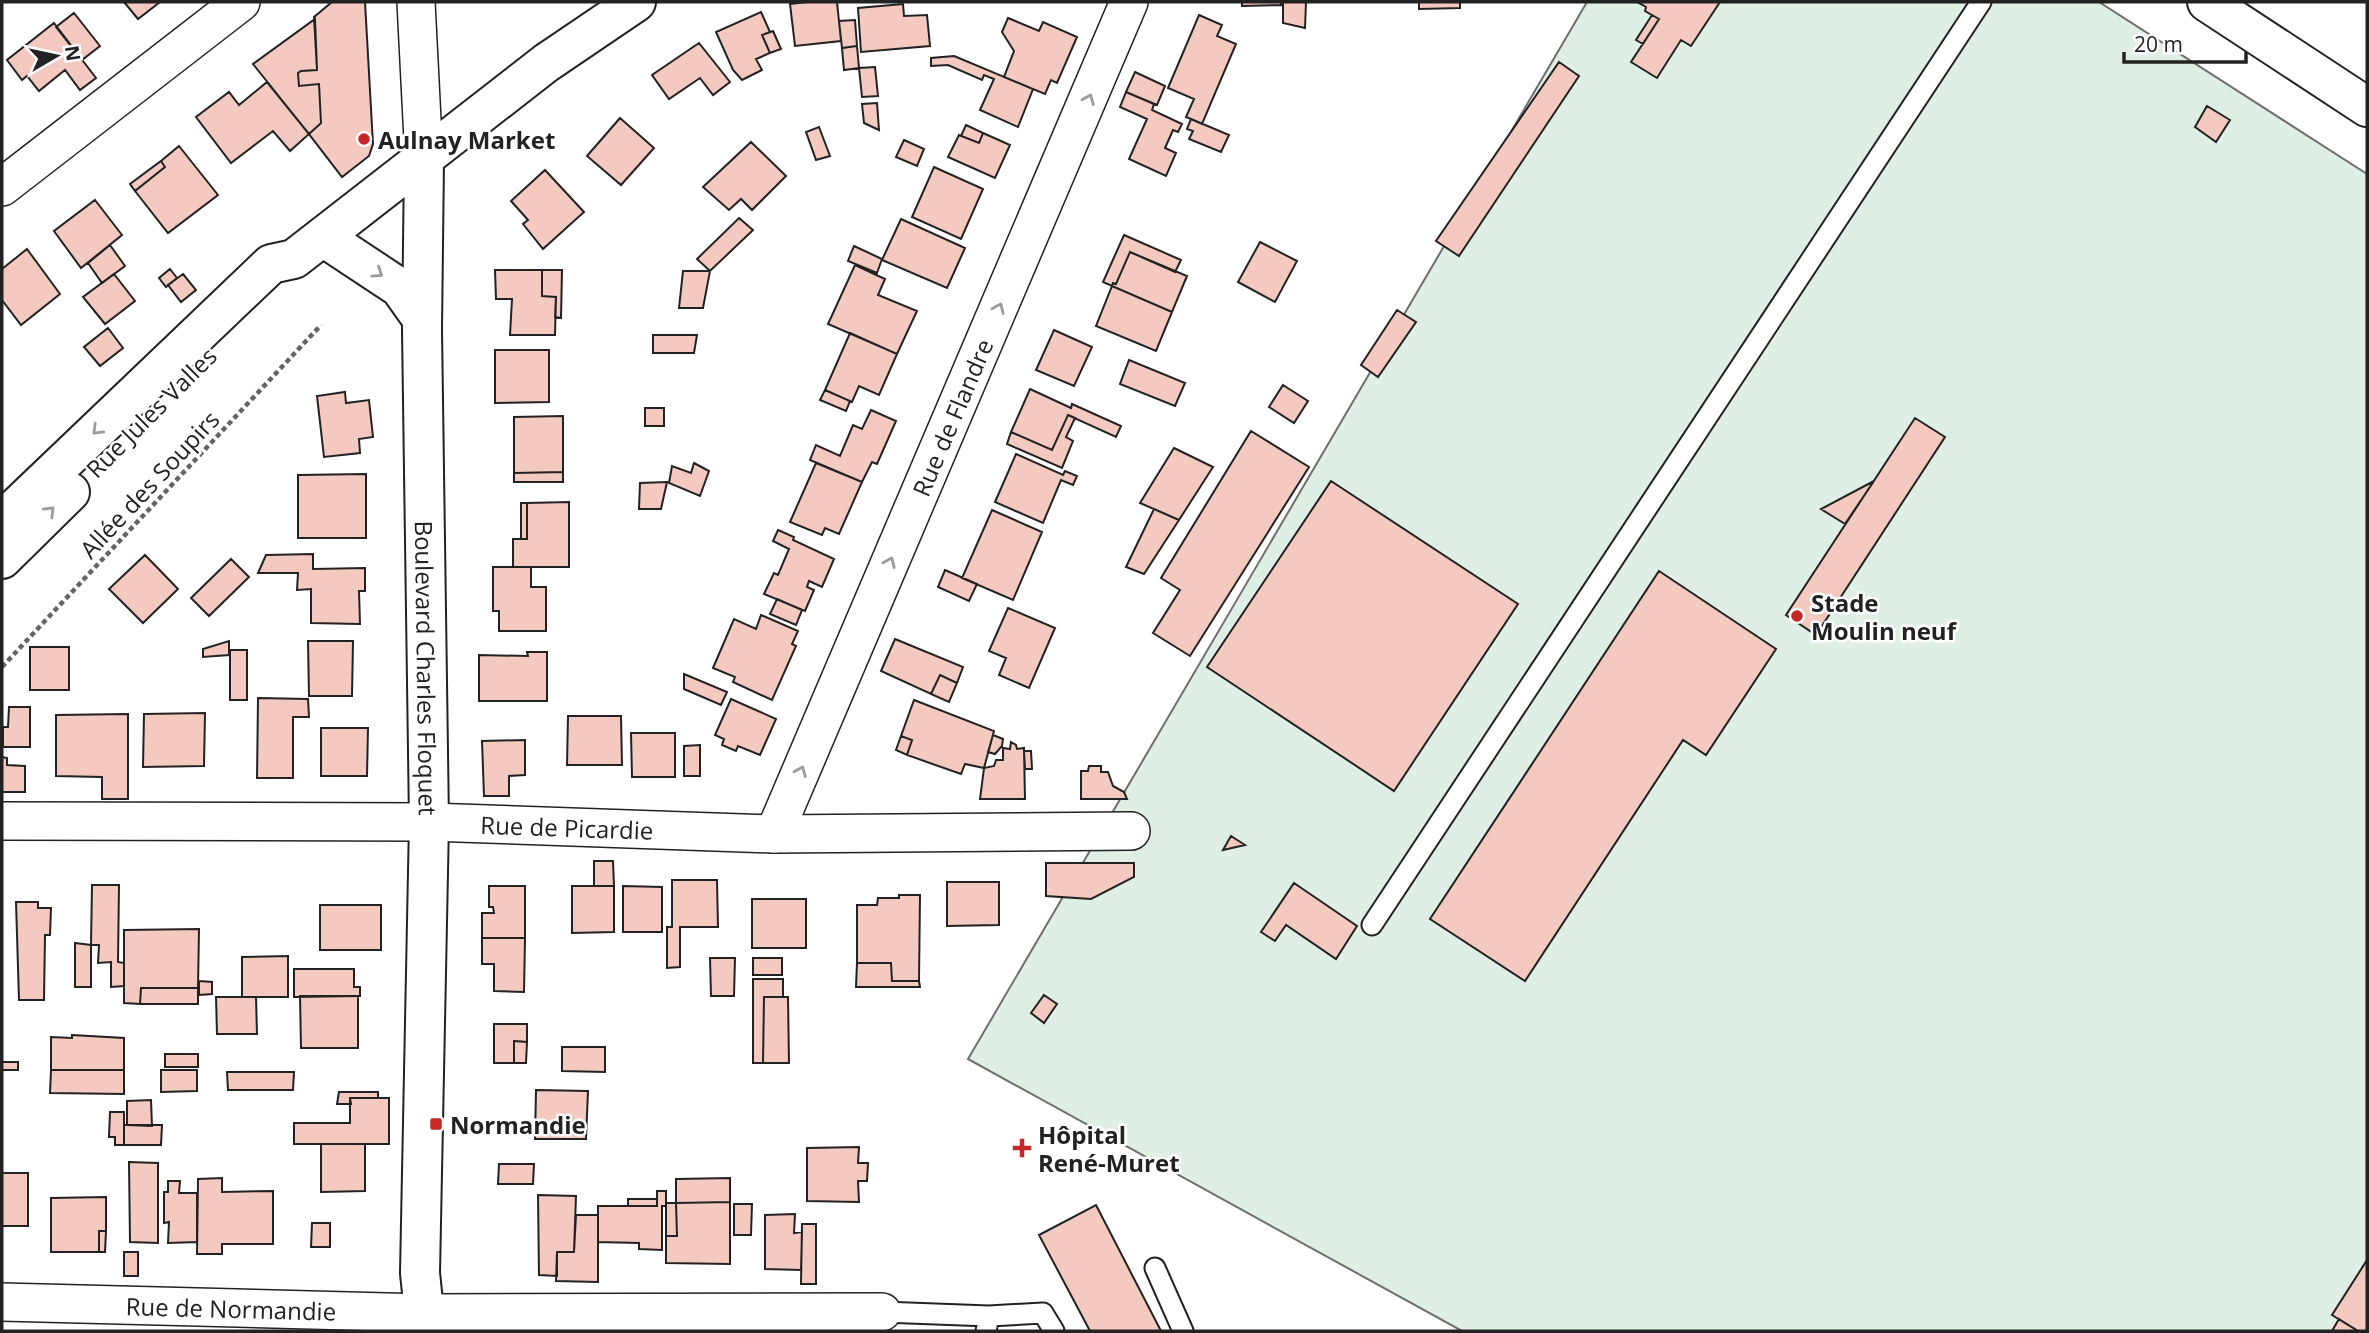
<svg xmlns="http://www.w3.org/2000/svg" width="2369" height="1333" font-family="'Open Sans',sans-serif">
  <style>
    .green { fill: #e0efe3; stroke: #6f6f6f; stroke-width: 2 }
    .building { fill: #f3c9c0; stroke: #222; stroke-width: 2 }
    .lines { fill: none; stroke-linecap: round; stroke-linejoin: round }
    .service-casing { stroke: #222; stroke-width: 23 }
    .minor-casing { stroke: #222; stroke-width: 40 }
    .tertiary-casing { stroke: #222; stroke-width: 42 }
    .path { stroke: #646464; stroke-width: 4.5; stroke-dasharray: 5 3.5; stroke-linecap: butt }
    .service { stroke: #fff; stroke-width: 19 }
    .minor { stroke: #fff; stroke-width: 37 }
    .tertiary { stroke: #fff; stroke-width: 38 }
    .oneway { stroke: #9c9c9c }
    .poi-dot { fill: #c62828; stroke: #fff; stroke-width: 2.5 }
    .labels { text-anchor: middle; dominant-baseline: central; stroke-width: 5; stroke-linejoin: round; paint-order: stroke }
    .poi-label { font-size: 24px; font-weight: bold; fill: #222; stroke: #fff; text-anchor: start }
    .street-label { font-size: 24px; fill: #222; stroke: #fff }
  </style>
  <rect width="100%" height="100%" fill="#fff"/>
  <path class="green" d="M1587 2H2099L2367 174V1331H1462L968 1059Z"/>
  <path class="building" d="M124 2H160L138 19Z
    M332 2H365L373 144 369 156 342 177 309 134 321 123 319 84 299 86 298 73 301 71 317 70 314 17Z
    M807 2H837L841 41 795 46 790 4Z
    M1242 2H1281V5L1242 6Z
    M1283 2H1306L1305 28 1283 23Z
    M1419 2H1460V8L1419 9Z
    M1637 2H1720L1691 46 1681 40 1657 78 1631 62 1659 19 1645 11 1646 7Z
    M903 4 904 16 927 15 930 46 861 52 858 8Z
    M761 12 770 32 762 35 770 53 756 59 762 70 742 80 733 70 716 32Z
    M74 13 100 46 82 60 56 27Z
    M1199 15 1222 25 1217 36 1236 44 1202 124 1186 117 1194 99 1168 88Z
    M1652 15 1659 19 1643 44 1636 40Z
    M1008 18 1039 31 1043 22 1077 37 1057 83 1051 80 1045 94 1004 77 1014 51 1002 32Z
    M315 19 317 70 301 71 298 73 299 86 319 84 321 123 309 134 253 64Z
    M855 20 857 46 842 48 839 21Z
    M54 23 96 78 80 90 65 70 39 91 27 76 22 80 7 60Z
    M773 31 781 49 770 53 762 35Z
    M699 43 730 82 713 95 700 78 669 99 652 75Z
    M857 46 859 68 844 70 842 48Z
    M954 56 1033 89 1018 127 980 110 994 79 984 75 982 80 948 65 931 66V58Z
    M1559 62 1579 76 1459 256 1436 241Z
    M875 67 878 96 862 97 859 68Z
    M1135 72 1165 86 1157 105 1126 92Z
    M267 82 309 134 290 151 273 131 231 163 196 117 229 92 239 105Z
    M1126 92 1154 104 1152 110 1182 124 1178 132 1173 130 1165 148 1176 153 1166 176 1129 159 1147 119 1120 107Z
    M877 103 879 130 864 123 862 104Z
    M2207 106 2230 120 2216 142 2195 127Z
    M620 118 654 148 621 185 587 156Z
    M1191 119 1229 135 1221 152 1189 139 1193 131 1187 129Z
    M966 125 983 133 979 143 961 136Z
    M819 127 830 156 816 160 806 132Z
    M983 133 1010 145 995 178 948 157 959 135 979 143Z
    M904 140 924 149 917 166 896 157Z
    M751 142 786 176 752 210 741 199 729 210 703 187Z
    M179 146 218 195 168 233 135 191 165 167 161 161Z
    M161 161 165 167 135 191 130 184Z
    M934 167 983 189 961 239 912 217Z
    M545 170 584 212 543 249 523 224 528 220 511 201Z
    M95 200 122 235 81 268 54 231Z
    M739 218 753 230 710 271 697 259Z
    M901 219 965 248 947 288 882 260Z
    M1124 235 1181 260 1175 272 1130 252 1116 284 1113 283 1112 286 1103 282Z
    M1260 242 1297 261 1275 302 1238 282Z
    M110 245 125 266 102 283 88 263Z
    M854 246 882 259 877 273 848 261Z
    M27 249 60 294 21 325 2 300V269Z
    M1130 252 1187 276 1172 312 1112 286 1113 283 1116 284Z
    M855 265 885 279 878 295 917 311 897 354 828 324Z
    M170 269 177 278 166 287 159 278Z
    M495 270H542V296L556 297 555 335H510L512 299H496Z
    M542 270H562L561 318 555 317 556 297 542 296Z
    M683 271H710L703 308H679Z
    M114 274 135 301 105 324 83 297Z
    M183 274 196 290 181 302 168 285Z
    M1112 286 1172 312 1156 351 1096 326Z
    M1397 310 1416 322 1378 377 1361 365Z
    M108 328 123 348 100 366 84 347Z
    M1054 330 1092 347 1074 386 1036 370Z
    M850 333 897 354 879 395 859 386 852 402 825 390Z
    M653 335H697L694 353H653Z
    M495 350H549V402L495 403Z
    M1129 360 1185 383 1175 406 1120 384Z
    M1283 385 1308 401 1294 423 1269 407Z
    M1030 389 1071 408 1072 404 1121 426 1116 437 1068 415 1052 450 1011 432Z
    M825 390 850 401 846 411 820 400Z
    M345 392 346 403 369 400 373 437 359 439 360 453 324 457 317 396Z
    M645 408H664V426H645Z
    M871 410 896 421 877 464 872 462 862 482 810 460 816 445 840 456 853 425 862 429Z
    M1068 415 1075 418 1066 437 1073 441 1062 468 1007 444 1011 432 1052 450Z
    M563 416V472L514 473V417Z
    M1915 418 1945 437 1816 635 1786 615Z
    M1251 431 1309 467 1190 656 1153 633 1180 590 1161 578Z
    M1174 448 1213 467 1179 520 1140 503Z
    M1016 454 1063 475 1065 471 1077 476 1073 485 1061 480 1043 523 995 502Z
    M694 463 709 471 700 496 669 483 672 466 691 473Z
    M816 463 862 482 839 534 825 528 822 535 790 522Z
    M563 472V482H514V473Z
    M366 474V538H298V475Z
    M1331 481 1518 604 1394 791 1207 667Z
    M1874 481 1845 524 1821 509Z
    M667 482 661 509H639L640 483Z
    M569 502V567H513V539H527V503Z
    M521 503H527V539H521Z
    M1154 509 1179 520 1144 574 1126 567Z
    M992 510 1042 532 1013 600 962 578Z
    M778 530 794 537 793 540 834 559 822 587 809 581 807 587 814 590 805 611 764 594 774 573 778 575 789 549 773 541Z
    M313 554V569L365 568V591H359L360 624 311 623V589L297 590 298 573H258L266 555Z
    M145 555 178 589 143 623 109 589Z
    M231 559 249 577 209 616 191 598Z
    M493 567H531V587H546V631H499V611H493Z
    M945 570 977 584 969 601 938 587Z
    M1659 571 1776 649 1706 755 1683 740 1525 981 1430 919Z
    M777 599 802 610 796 625 770 614Z
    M1008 608 1055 628 1029 688 999 675 1006 658 989 651Z
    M761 615 798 631 792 644 796 646 772 700 733 682 735 677 713 668 734 619 756 629Z
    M895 639 963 667 957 683 940 675 931 694 881 671Z
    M229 641V655L203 657V649Z
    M308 641H353L352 696H309Z
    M30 647H69V690H30Z
    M230 650H247V700H230Z
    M527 652H547V701H479V655L528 656Z
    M684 674 727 692 721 705 684 689Z
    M940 675 957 683 949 702 931 694Z
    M258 698 308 699 309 717H293V778H257Z
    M731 699 776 719 760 755 738 746 736 751 722 745 724 739 715 735Z
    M914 700 994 731 984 768 965 764 961 774 907 755 912 740 901 736Z
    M9 707H30V747H3V727H8Z
    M205 713 204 766 143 767 144 714Z
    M128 714V799H102V777L56 776V715Z
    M568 716H621L622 765H567Z
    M321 728H368L367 776H321Z
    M631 733H675V777H632Z
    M993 735 1003 739 1002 746 995 754 988 752Z
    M901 736 912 740 907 755 896 750Z
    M525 740V775L509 776V796H484L482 741Z
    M1011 742 1016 745 1017 749 1024 748 1025 799H980L984 768 994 766 996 760H1003V748L1010 749Z
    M700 745V776H684V746Z
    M1024 751H1031L1032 769H1025Z
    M2 757 7 758V765L25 766V792H2Z
    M1089 766H1101V772H1108L1113 786 1124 792 1127 799H1081V771H1088Z
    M1231 836 1245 845 1223 850Z
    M594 861H613L614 886H594Z
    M1046 863H1134V877L1091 899 1046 896Z
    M672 880H717L718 927H680V967L667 968V927H672Z
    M947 882H999V925L947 926Z
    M1294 883 1357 926 1336 959 1286 925 1275 941 1261 932Z
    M92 885H119L118 962 124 963V986L111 987V962L98 963 99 945H91Z
    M489 886H525V938H482V913H494L493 907H489Z
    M572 886H614V932L572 933Z
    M623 886 662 887V932H623Z
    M899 895H920L919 981H892L891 963H857V905H877L878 898H899Z
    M752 899H806V948H752Z
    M16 902H38V908H51L50 935H45L44 1000H19Z
    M320 905H381V950H320Z
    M199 929 198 988H141L140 1004 124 1003V930Z
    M482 938H525L524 992 494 991V964H482Z
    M75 943 91 945V987H75Z
    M288 956V997H242V957Z
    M710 958H735L734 996H711Z
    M753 958H782V975H753Z
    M857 963H891L892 981H919L920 987H856Z
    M294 969H354V987H360V996L294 997Z
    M753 979H783V997H764L763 1063H753Z
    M199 981 212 982V994L199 995Z
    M141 988H198V1004H140Z
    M1044 995 1057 1004 1044 1023 1031 1013Z
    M300 996H358V1048H301Z
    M216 997H256L257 1034H217Z
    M764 997H788L789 1063H763Z
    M494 1024H527V1042L514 1041V1063H494Z
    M72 1035 124 1038V1070H51V1037L72 1038Z
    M514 1041 527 1042 526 1063H514Z
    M562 1047H605V1072L562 1071Z
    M165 1054H198V1067H165Z
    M2 1062H18V1070H2Z
    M51 1070H124V1094L50 1093Z
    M161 1070H197V1091L161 1092Z
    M227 1072H294L293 1090H228Z
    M536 1090 588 1091 586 1139H535Z
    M339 1092H378V1098H350L351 1104H337Z
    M350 1098H389V1144H294V1123H350Z
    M151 1100 152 1126 127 1125V1101Z
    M110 1112H124V1145H115V1137H109Z
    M124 1125H162L161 1145H124Z
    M321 1144H365V1191L321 1192Z
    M859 1147 858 1163H868L867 1181H858L859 1202 807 1201V1148Z
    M129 1162 158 1163V1243L130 1242Z
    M499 1164H534L533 1184H498Z
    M2 1173H28V1226H2Z
    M222 1178V1192L273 1191V1244H222V1254H197L198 1179Z
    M730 1178V1202L676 1203V1179Z
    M168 1181H180L179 1193H197V1242L168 1243 169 1222 164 1223V1192H168Z
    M657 1191H666V1206H662V1250L639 1249V1243L598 1242V1206H657Z
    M538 1195 576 1196 574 1252H557V1276L539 1275Z
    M106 1197V1231H99V1252H51V1198Z
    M628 1199H657V1206H628Z
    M730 1202V1264L666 1263V1236H677L676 1203Z
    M666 1203H676L677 1236H666Z
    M734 1204H752L751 1235H734Z
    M1096 1205 1161 1331H1090L1039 1235Z
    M795 1214 794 1233 802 1232 801 1270 765 1269V1215Z
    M576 1215H598V1282L556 1281 557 1252H574Z
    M312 1223H330V1247H311Z
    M802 1224H816V1284H801Z
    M99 1231H106L105 1252H99Z
    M124 1252H138V1276H124Z
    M2367 1260V1331H2358L2332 1315Z
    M2339 1319 2358 1331H2332Z"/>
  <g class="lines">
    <g class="service-casing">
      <path id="service" d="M1372 925 1981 2
        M1155 1268 1183 1331
        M882 1312 989 1316
        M986 1331 989 1316 1043 1313 1054 1331"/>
    </g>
    <g class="minor-casing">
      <g id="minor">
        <path d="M416 2 424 160"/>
        <path d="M2 187 241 2"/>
        <path id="s1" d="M2 821 429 822 774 834 1131 831"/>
        <path id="s2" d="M774 834 1129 2"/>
        <path id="s3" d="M2 1302 425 1313 882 1312"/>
      </g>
    </g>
    <g class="tertiary-casing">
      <g id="tertiary">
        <path d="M2207 2 2367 107"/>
        <path id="s4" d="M424 160 422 330 429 822 420 1273 426 1331"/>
        <path d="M323 237 400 288 422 319"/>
        <path d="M2 521 271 264 294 259 546 63 636 2"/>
        <path d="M2 559 70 492"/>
      </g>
    </g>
    <path class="path" d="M2 667 321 325"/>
    <use href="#service" class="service"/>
    <use href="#minor" class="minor"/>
    <use href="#tertiary" class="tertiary"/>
  </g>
  <defs><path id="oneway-chevron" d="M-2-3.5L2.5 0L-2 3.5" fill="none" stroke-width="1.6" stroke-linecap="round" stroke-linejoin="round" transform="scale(1.75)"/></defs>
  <g class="oneway">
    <use href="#oneway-chevron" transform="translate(1089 99) rotate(-67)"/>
    <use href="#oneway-chevron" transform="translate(378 273) rotate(34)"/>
    <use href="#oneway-chevron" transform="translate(999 308) rotate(-67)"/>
    <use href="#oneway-chevron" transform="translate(97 430) rotate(136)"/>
    <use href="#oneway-chevron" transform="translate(50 511) rotate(-45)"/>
    <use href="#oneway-chevron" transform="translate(890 562) rotate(-67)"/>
    <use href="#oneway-chevron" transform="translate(801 771) rotate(-67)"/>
  </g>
  <g class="poi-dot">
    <circle cx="364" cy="139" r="7"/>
    <circle cx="1797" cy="616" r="7"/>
    <rect x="429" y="1117" width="14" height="14" rx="3.5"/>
    <path d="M1018.5 1137.5h7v7h7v7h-7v7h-7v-7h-7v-7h7z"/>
  </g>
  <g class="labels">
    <g class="poi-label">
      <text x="378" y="139">Aulnay Market</text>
      <text x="1811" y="602">Stade<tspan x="1811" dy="28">Moulin neuf</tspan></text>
      <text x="450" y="1124">Normandie</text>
      <text x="1038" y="1134">Hôpital<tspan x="1038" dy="28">René-Muret</tspan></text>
    </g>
    <g class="street-label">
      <text transform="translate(151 412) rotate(-45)">Rue Jules Valles</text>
      <text stroke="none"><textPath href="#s2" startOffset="453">Rue de Flandre</textPath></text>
      <text transform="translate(149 484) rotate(-47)">Allée des Soupirs</text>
      <text stroke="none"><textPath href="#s4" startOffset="508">Boulevard Charles Floquet</textPath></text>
      <text stroke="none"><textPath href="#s1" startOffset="565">Rue de Picardie</textPath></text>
      <text stroke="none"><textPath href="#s3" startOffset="229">Rue de Normandie</textPath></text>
    </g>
  </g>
  <rect width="2369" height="1333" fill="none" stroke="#222222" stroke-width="7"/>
  <g transform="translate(56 56) rotate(81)" stroke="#ffffff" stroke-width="5" paint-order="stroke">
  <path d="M0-5L12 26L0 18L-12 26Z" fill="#222222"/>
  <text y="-10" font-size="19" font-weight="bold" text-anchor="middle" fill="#222222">N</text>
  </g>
  <path d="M2124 52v10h122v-10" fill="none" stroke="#222222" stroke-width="3.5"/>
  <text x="2134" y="52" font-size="21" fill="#222222" stroke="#ffffff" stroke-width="5" paint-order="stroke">20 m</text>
</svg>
